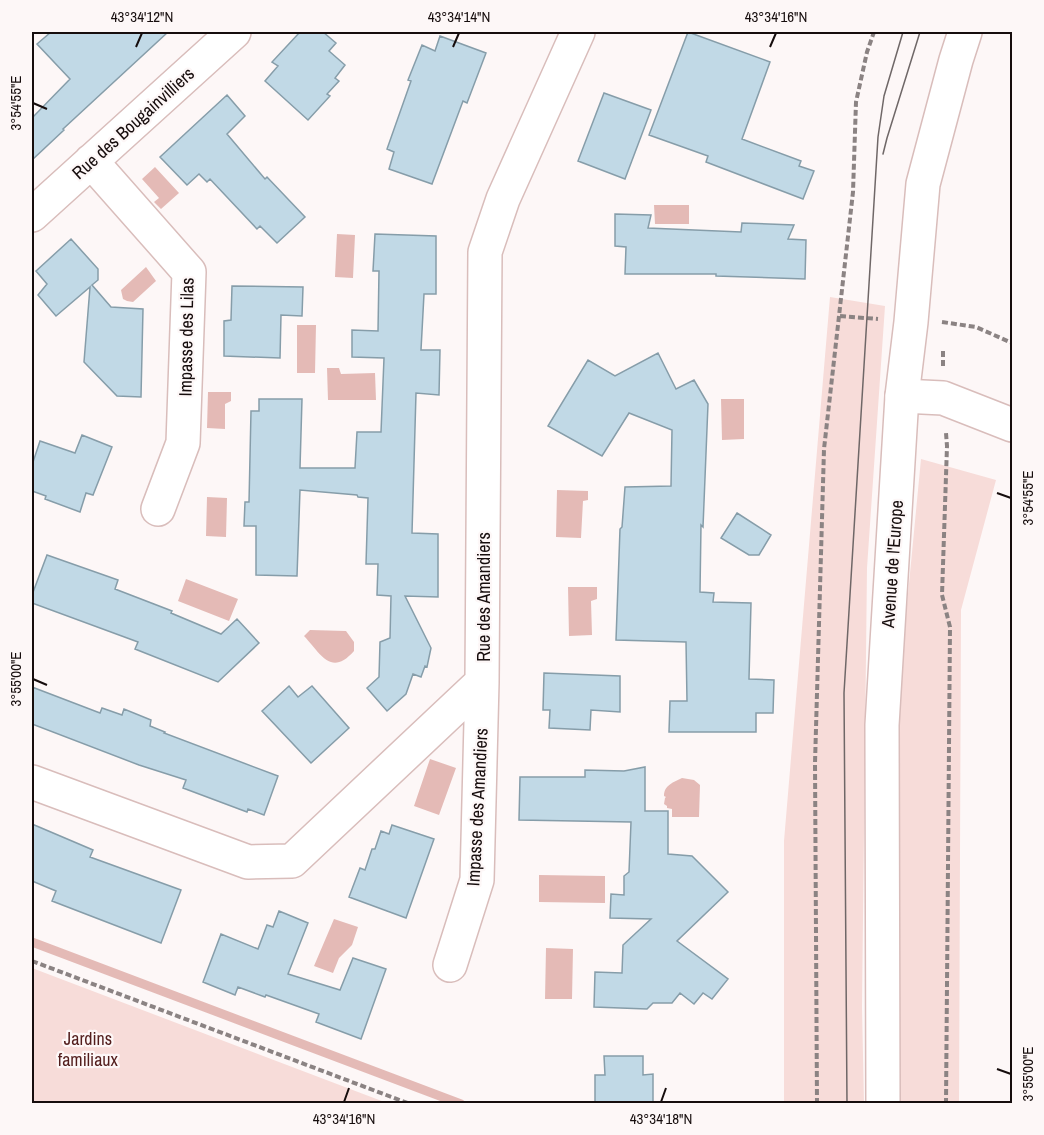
<svg xmlns="http://www.w3.org/2000/svg" width="1044" height="1135" font-family="'Archivo Narrow',sans-serif">
  <style>
    .green { fill: #f7dcd9 }
    .water { fill: #e4bab6 }
    .lines { fill: none; stroke-linecap: round; stroke-linejoin: round }
    .stream { stroke: #e4bab6; stroke-width: 9 }
    .building { fill: #c1d9e6; stroke: #869da9; stroke-width: 1.5 }
    .street-casing { stroke: #d9bdbb; stroke-width: 36 }
    .secondary-casing { stroke: #d9bdbb; stroke-width: 36 }
    .path { stroke: #8b8383; stroke-width: 4; stroke-dasharray: 6 3; stroke-linecap: butt }
    .street { stroke: #fff; stroke-width: 33 }
    .secondary { stroke: #fff; stroke-width: 33 }
    .tram { stroke: #6f6767; stroke-width: 1.5 }
    .ticks { fill: none; stroke: #160d0d; stroke-width: 2 }
    .labels { text-anchor: middle; dominant-baseline: central; stroke-width: 4.5; stroke-linejoin: round; paint-order: stroke }
    .street-label { font-size: 18px; fill: #160d0d; stroke: #fdf7f7 }
    .park-label { font-size: 18px; fill: #521d1c; stroke: #fdf7f7 }
    .neatline { fill: none; stroke: #160d0d; stroke-width: 2 }
    .ticks-label { font-size: 15px; text-anchor: middle; fill: #160d0d }
  </style>
  <rect width="100%" height="100%" fill="#fdf7f7"/>
  <path class="green" d="M830 297 885 306 867 568 862 1007 864 1103H784V841Z
    M921 459 996 480 961 610 959 1103 900 1104 895 729Z
    M32 968 387 1103H32Z"/>
  <path class="water" d="M155 167 179 193 161 209 154 202 159 198 142 179Z
    M654 205H689V224H655Z
    M337 234 355 235 353 278 335 277Z
    M146 267 156 281 133 302 127 301 123 299 121 290Z
    M297 325H316L315 373H297Z
    M327 368H339L341 374 375 373 376 400H328Z
    M208 392H231V401L225 404V429L207 428Z
    M721 399H744V439L722 440Z
    M557 490 588 491V500L583 501 581 538 556 537Z
    M207 497 227 498 226 537 206 536Z
    M186 579 238 599 229 621 178 601Z
    M568 587H597V599L591 601 592 635 569 636Z
    M310 630 346 631 354 642V651C331 677 321 654 304 636Z
    M430 759 456 768 439 815 414 806Z
    M682 778 694 780 700 785 699 817H672V809L667 808V806L664 804 665 798 666 797 664 796C664 785 674 782 682 778Z
    M539 875 605 876V903L539 902Z
    M334 919 358 927 352 945 339 958 333 973 314 966Z
    M546 948 573 949 572 999H545Z"/>
  <g class="lines">
    <path class="stream" d="M32 942 461 1104"/>
  </g>
  <path class="building" d="M51 32H168L63 129 64 130 32 160V118L70 79 37 44Z
    M300 32H323L336 43 329 51 345 65 335 78 339 81 327 94 330 96 308 120 265 81 278 66 272 62Z
    M688 32 770 62 742 139 801 161 799 166 814 171 803 199 706 162 708 156 649 135Z
    M440 36 486 53 467 103 463 101 432 184 389 169 394 152 387 149 411 81 408 80 422 45 435 51Z
    M604 93 651 110 625 179 578 161Z
    M227 95 245 116 227 134 265 179 267 177 305 217 277 243 260 226 257 229 210 179 207 182 199 174 187 185 160 157Z
    M615 214 651 215 648 228 741 232 742 223 794 225 788 239 806 240 805 279 716 276V274H625L626 247 615 246Z
    M375 234 436 236V294H424L421 350H440L439 395 416 393 412 533 438 534V597L405 596 431 648 427 667 425 666 421 677 413 674 406 694 387 711 367 688 379 677 380 642 390 638 391 596 377 595 378 564H366L368 498 358 497 357 495 300 490 297 576 256 575V526H244L245 502H249L251 411H259V399H302L300 468H355L357 432H381L384 358 352 357V330L378 331 379 271H373Z
    M71 239 98 269V280L92 285 111 307 143 309 141 397 117 396 84 362 90 287 56 316 38 295 47 284 36 271Z
    M232 286 303 287 302 316 281 315 280 358 224 356V321L231 320Z
    M658 353 676 389 694 380 708 404 703 527 701 525 700 592 714 593 713 602 751 603 749 679 774 680 773 713H756V732H669L670 701H687L686 642 616 640 620 529 622 527 625 487 671 486 672 430 629 413 602 456 548 426 588 360 615 376Z
    M82 435 112 447 93 495 86 493 80 512 45 499 46 496 32 491V465L40 441 75 453Z
    M737 513 771 535 759 555H749L721 538Z
    M47 555 118 580 115 589 172 611 171 613 221 634 237 619 259 643 218 682 135 649 138 642 32 603V595Z
    M544 673 620 676V712L591 710 590 730 549 728 550 710H543Z
    M289 686 298 697 312 686 349 728 311 763 262 711Z
    M32 687 100 713 102 708 122 715 124 709 151 720 150 726 165 732 164 733 278 776 264 815 248 809 247 812 183 788 186 780 139 765 32 724Z
    M645 767V811H668V854L692 856 728 892 677 941 728 979 712 999 703 993 694 1004 680 993 672 1003H653L647 1009 594 1007 595 972 622 973 623 945 651 919 610 918 611 894 624 895V876L629 872 631 822 519 820 520 777H585V770L624 771Z
    M32 824 93 850 90 857 181 890 161 943 52 901 56 891 32 881Z
    M392 825 434 839 406 918 349 897 360 868 365 870 372 849H375L381 831 389 834Z
    M279 911 308 923 288 974 340 990 353 958 386 969 361 1039 316 1022 319 1014 266 995 265 997 238 987 235 995 203 982 221 934 258 949 267 925 273 927Z
    M604 1056H643V1075L653 1074V1104H595V1075H605Z"/>
  <g class="lines">
    <g class="street-casing">
      <path id="street" d="M91 161 189 272 183 443 158 509
        M32 215 234 32
        M902 396 943 398 1012 425
        M32 782 248 862 292 861 482 682 485 252 503 199 578 32
        M450 965 477 880 482 682"/>
    </g>
    <g class="secondary-casing">
      <path id="secondary" d="M883 1104 882 725 902 396 911 322 923 184 956 60 965 32"/>
    </g>
    <path class="path" d="M840 316 878 319
      M942 322 976 327 1012 343
      M943 366V350
      M32 961 410 1104
      M817 1104 815 763 824 449 853 192 856 102 867 52 874 32
      M946 1104 950 627 942 595 947 446 946 433"/>
    <use href="#street" class="street"/>
    <use href="#secondary" class="secondary"/>
    <path class="tram" d="M883 154 887 138 920 32
      M847 1104 844 693 878 137 884 96 903 32"/>
  </g>
  <path class="ticks" d="M136 47 142 33M453 47 459 33M770 47 776 33M33 103 47 109M997 493 1011 498M33 679 47 685M997 1069 1011 1074M344 1102 349 1088M661 1102 666 1088"/>
  <g class="labels">
    <g class="street-label">
      <text transform="translate(133 123) rotate(-42)">Rue des Bougainvilliers</text>
      <text transform="translate(186 337) rotate(-89)">Impasse des Lilas</text>
      <text transform="translate(892 564) rotate(-86)">Avenue de l'Europe</text>
      <text transform="translate(483 597) rotate(-90)">Rue des Amandiers</text>
      <text transform="translate(477 807) rotate(-87)">Impasse des Amandiers</text>
    </g>
    <g class="park-label">
      <text x="88" y="1038">Jardins<tspan x="88" dy="21">familiaux</tspan></text>
    </g>
  </g>
  <rect width="1044" height="1135" fill="none" stroke="#fdf7f7" stroke-width="66"/>
  <rect x="33" y="33" width="978" height="1069" class="neatline"/>
  <g class="ticks-label">
    <text x="142" y="22">43°34'12"N</text>
    <text x="459" y="22">43°34'14"N</text>
    <text x="776" y="22">43°34'16"N</text>
    <text transform="translate(16 103) rotate(-90)" y="5">3°54'55"E</text>
    <text transform="translate(1028 498) rotate(-90)" y="5">3°54'55"E</text>
    <text transform="translate(16 679) rotate(-90)" y="5">3°55'00"E</text>
    <text transform="translate(1028 1074) rotate(-90)" y="5">3°55'00"E</text>
    <text x="344" y="1124">43°34'16"N</text>
    <text x="661" y="1124">43°34'18"N</text>
  </g>
</svg>
